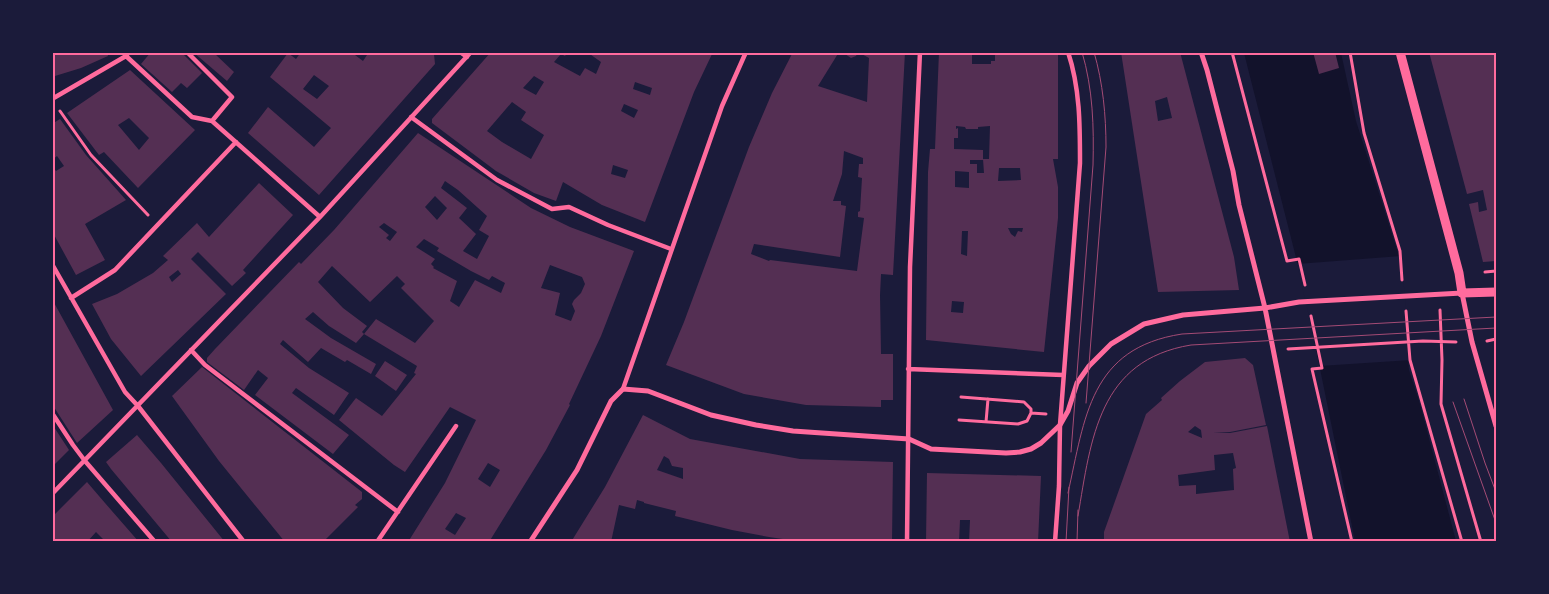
<svg xmlns="http://www.w3.org/2000/svg" width="1549" height="594" font-family="'PT Sans',sans-serif">
  <style>
    .water { fill: #12122b }
    .pier { fill: #1b1b3a }
    .building { fill: #542f53; fill-rule: evenodd }
    .lines { fill: none; stroke-linecap: round; stroke-linejoin: round }
    .path { stroke: #ff6b9d; stroke-width: 3 }
    .pedestrian { stroke: #ff6b9d; stroke-width: 4.5 }
    .minor { stroke: #ff6b9d; stroke-width: 5 }
    .tertiary { stroke: #ff6b9d; stroke-width: 9 }
    .tram { stroke: #a44b75; stroke-width: 1 }
    .neatline { fill: none; stroke: #ff6b9d; stroke-width: 2 }
  </style>
  <rect width="100%" height="100%" fill="#1b1b3a"/>
  <path class="water" d="M1244 53H1341L1356 121 1399 256 1409 370 1420 404 1456 541H1355L1303 285Z"/>
  <path class="pier" d="M1401 256 1411 360 1320 366 1297 264Z"/>
  <path class="building" d="M52 52H107L108 56 81 68 55 76 52 75Z
    M151 52H181L202 73 187 88 181 83 172 92 141 64Z
    M193 52H216L215 54 234 72 227 81Z
    M301 52H351L363 61 369 52H431L434 54 435 64 319 195 248 133 268 107 314 147 331 128 270 77 288 53 296 59ZM314 75 329 86 317 99 303 89Z
    M491 52H568L565 56 561 54 554 62 580 76 585 68 596 74 601 62 587 52H713L694 92 645 222 602 205 563 182 556 201 534 193 496 171 432 123V119ZM534 76 544 82 536 95 523 88ZM635 82 652 88 650 95 633 89ZM512 102 526 112 521 120 544 135 531 159 502 142 487 131ZM624 104 638 110 634 118 621 111ZM613 165 628 170 625 178 611 174Z
    M793 52H839L818 86 867 102 869 58 858 52H905L893 275 881 274 880 295 881 354H893V400H881V407L806 405 744 394 666 365 684 322 749 147 772 93ZM844 151 863 158V164H859L858 177 862 178 860 211 858 212V217L864 218 857 271 770 260 769 261 751 254 754 244 840 257 846 206 841 205V201H833L842 174Z
    M842 52H858L856 56 851 58Z
    M939 52H972V64H991V61H995V52H1058V159H1053L1058 187V218L1044 352 926 340 928 172 930 149H935ZM956 126 965 127 966 129H978V127L990 126 989 159H983L984 173H977V164H970V160H983V150L954 149V138H958V128L956 129ZM999 168H1020L1021 180 998 181ZM955 171 969 172V188L955 187ZM1008 228H1023L1022 232 1018 231 1015 237 1011 234ZM962 231H968L967 256 961 254ZM952 301 964 302 963 313 951 312Z
    M1121 52H1180L1234 257 1239 290 1158 292ZM1167 97 1172 118 1158 121 1155 101Z
    M1313 52H1335L1339 68 1319 74Z
    M1429 52H1496V261L1483 262 1469 204 1478 202 1479 212 1487 210 1483 190 1467 194Z
    M130 70 195 130 138 188 104 152 99 155 67 113ZM129 118 149 138 139 150 118 125Z
    M60 119 86 155 126 200 85 224 105 260 76 275 52 231V166L56 171 64 166 57 156 52 160V124Z
    M418 133 531 208 570 227 634 251 601 336 569 404 570 405 546 450 489 542H408L445 483 476 420 450 407 405 472 394 465 339 420 356 398 382 416 416 374 414 373 417 366 364 334 376 319 415 343 434 321 401 288 405 284 397 276 370 302 332 266 318 282 343 308 367 326 362 332 364 334 356 343 329 326 313 312 305 319 331 338 376 364 371 374 347 360 345 362 321 348 308 362 283 340 280 344 309 368 349 393 334 415 296 388 292 393 349 435 333 454 255 395 268 378 258 370 244 390 207 362V358L215 349 299 262 301 264 334 230ZM445 181 458 190 487 216 479 230 489 236 477 259 463 251 476 234 459 218 467 208 441 188ZM435 196 447 208 437 220 425 207ZM384 223 397 232 390 241 386 238 389 235 379 227ZM424 239 439 248 437 251 471 271 489 280 492 276 505 283 501 293 475 280 459 307 450 301 457 281 433 268 434 267 431 264 435 259 416 247ZM550 265 582 277 585 284 581 293 574 300 572 304 575 311 571 321 555 315 560 293 541 288ZM488 463 500 470 490 487 478 479ZM456 513 466 518 455 535 445 529Z
    M259 183 293 215 243 270 246 273 232 286 198 252 191 259 226 294 141 376 111 339 92 304 117 294 153 273 168 260 163 256 197 223 209 237ZM178 270 181 274 172 282 169 277Z
    M52 299 113 410 77 443 52 404Z
    M1245 358 1253 365 1266 425 1230 432H1213L1230 433 1267 426 1290 542H1104V532L1146 414 1162 400 1161 398 1180 381 1205 362ZM1195 426 1201 430 1202 438 1188 432ZM1233 453 1236 468 1233 469 1234 490 1196 494V485L1179 486 1178 475 1215 470 1214 455Z
    M385 361 407 375 396 391 375 376Z
    M202 367 362 492V499L355 505 358 507 323 542H285L219 461 172 396Z
    M643 415 690 439 800 459 893 462 892 542H803L769 537 732 530 675 516 676 511 644 503V502L637 500 635 509 619 505 611 542H571L605 487ZM664 456 669 459 672 466 683 468V479L657 470Z
    M52 424 69 450 52 467Z
    M137 435 161 463 225 542H172L111 469 106 462Z
    M927 473 1041 476 1038 542H969L970 520H960L959 542H926Z
    M87 482 105 503 139 542H106L96 532 87 542H52V517Z"/>
  <g class="lines">
    <path class="path" d="M1232 52 1287 261 1299 259 1305 285
      M1350 52 1364 133 1400 251 1402 280
      M60 111 91 155 148 215
      M1485 272 1496 271
      M1440 310 1442 360 1441 404 1481 542
      M1406 311 1410 360 1462 542
      M1311 316 1322 368 1312 369 1352 542
      M1487 341 1496 339
      M1288 349 1423 341 1456 342
      M961 397 1024 402 1031 409V413L1046 414
      M959 420 1018 424 1027 421 1031 413
      M986 422 988 399"/>
    <path class="pedestrian" d="M187 52 232 97 212 121
      M460 52 467 57
      M126 56 192 117 212 121 320 217
      M52 99 126 56 129 52
      M411 117 497 180 552 209 569 207 608 225 671 249
      M52 264 125 392 138 406 244 542
      M71 298 115 270 236 142
      M191 350 205 365 398 512
      M908 369 1063 375
      M623 389 722 106 746 52
      M52 413 73 445 85 461 155 542
      M52 494 320 217 471 52
      M377 542 456 426
      M907 542 910 267 920 52
      M1055 542 1059 486 1060 425 1080 163C1080 125 1080 88 1068 52"/>
    <path class="minor" d="M1201 52 1207 70 1233 171 1239 205 1265 308 1311 542
      M530 542 577 470 611 401 623 389 648 391 711 415 756 425 793 431 909 439 931 449 1006 453 1020 452 1031 449 1041 443 1060 425 1068 411 1077 383 1089 366 1111 344 1144 324 1183 315 1265 308 1299 302 1462 293 1472 342 1496 426"/>
    <path class="tertiary" d="M1400 52 1459 273 1462 293 1496 292"/>
    <path class="tram" d="M1464 399 1485 463 1496 492
      M1453 402 1496 523
      M1086 403 1106 147C1106 116 1103 83 1094 52
      M1071 452 1093 165C1094 127 1093 89 1082 52
      M1068 493C1085 417 1090 348 1182 334L1496 317
      M1078 516C1091 438 1099 360 1191 345L1496 328
      M1066 542 1069 487
      M1077 542 1078 510"/>
  </g>
  <rect width="1549" height="594" fill="none" stroke="#1b1b3a" stroke-width="108"/>
  <rect x="54" y="54" width="1441" height="486" class="neatline"/>
</svg>
